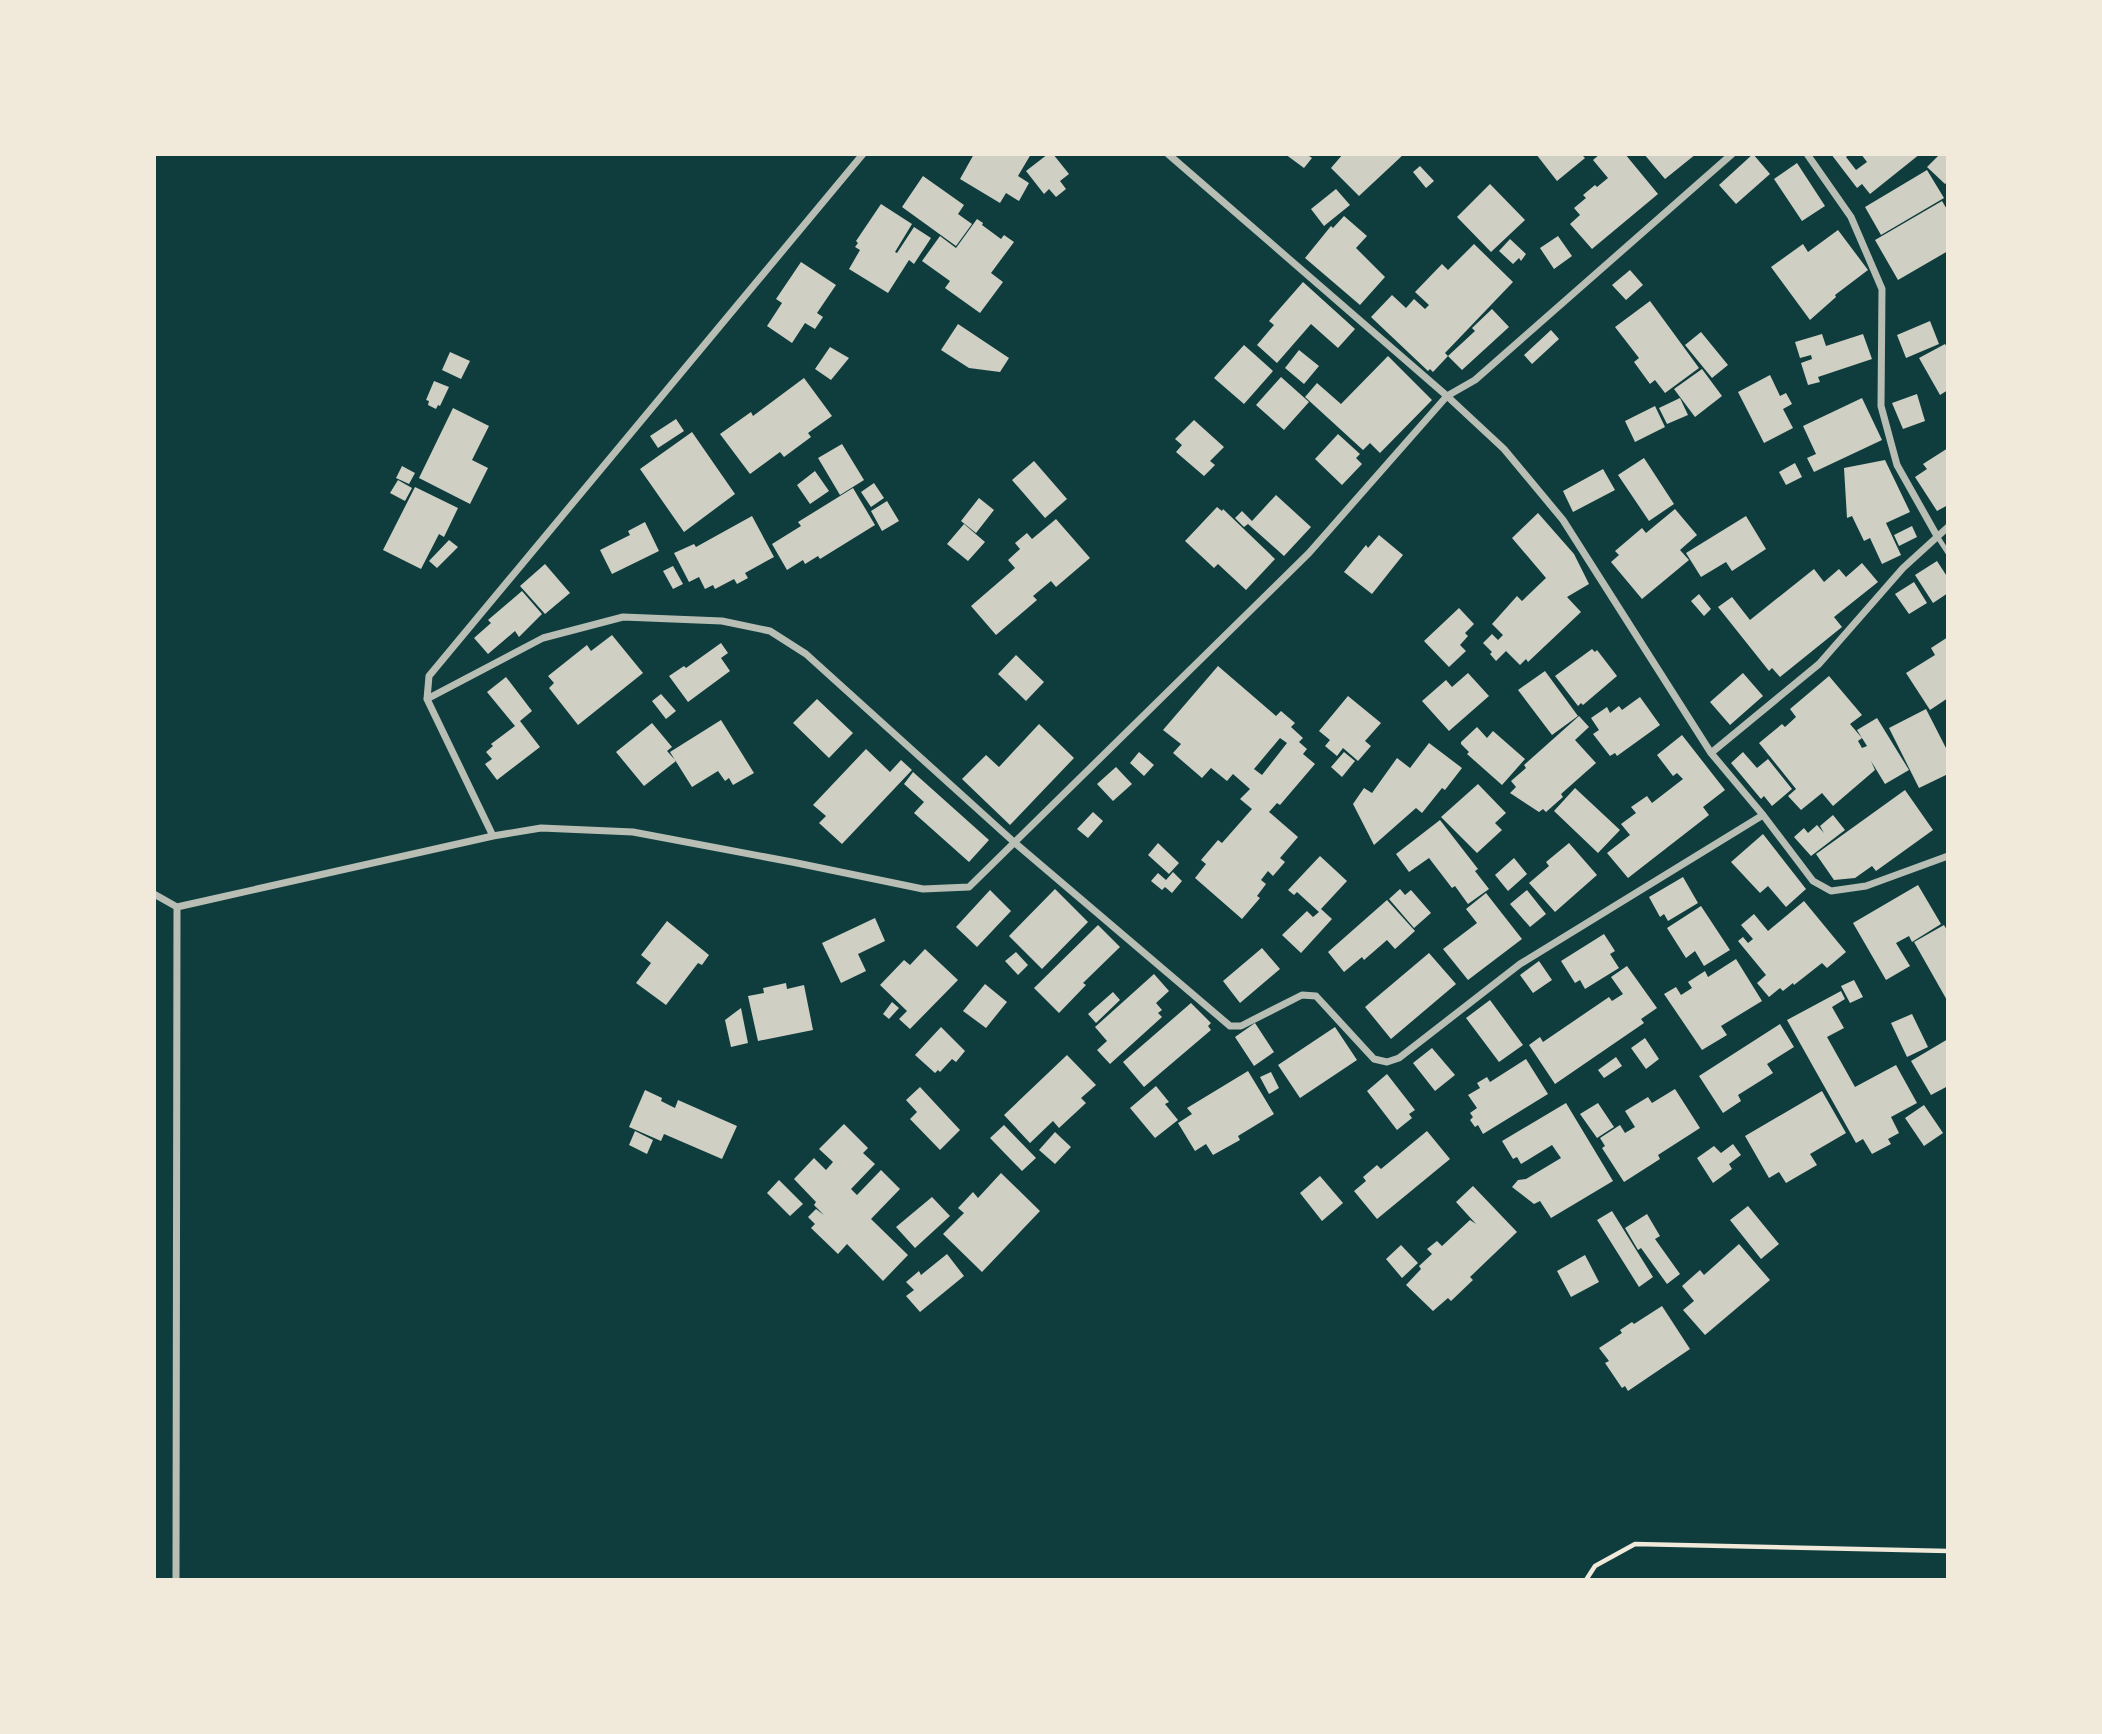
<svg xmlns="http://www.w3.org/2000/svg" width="2102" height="1734" font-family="'Open Sans',sans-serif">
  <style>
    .building { fill: #cfcfc3; fill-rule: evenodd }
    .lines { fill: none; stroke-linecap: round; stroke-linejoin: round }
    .path { stroke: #f1e9da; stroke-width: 4.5 }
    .service { stroke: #b8beb3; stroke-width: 5 }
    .minor { stroke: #b8beb3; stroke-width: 7 }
  </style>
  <rect width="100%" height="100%" fill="#0f3d3e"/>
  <path class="building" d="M974 154H1031L1018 176 1029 183 1019 201 1006 193 1000 203 960 179Z
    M1048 154H1053L1069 174 1060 181 1066 189 1056 197 1049 189 1044 194 1026 171Z
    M1285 154H1306L1312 158 1304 168Z
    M1343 154H1404L1359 196 1331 168Z
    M1536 154H1581L1585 158 1557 181Z
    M1600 154H1625L1658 194 1592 249 1570 224 1580 215 1574 208 1586 198 1583 195 1595 185 1597 187 1608 178 1593 160Z
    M1644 154H1696L1665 179Z
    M1753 154 1770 174 1736 204 1719 185Z
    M1831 154H1850L1846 157 1856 170 1867 162 1861 154H1920L1870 194 1862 184 1857 188Z
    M1940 154H1948V181L1945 184 1927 167Z
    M1797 163 1825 206 1802 221 1774 179Z
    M1420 166 1434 181 1426 188 1413 172Z
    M1927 170 1944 198 1881 235 1865 207Z
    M923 176 964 205 958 214 972 224 956 246 902 207Z
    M1490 184 1525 220 1491 252 1457 217Z
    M1336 189 1350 205 1324 226 1311 209Z
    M1942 201 1948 211V251L1898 280 1875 240Z
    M881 204 912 224 895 252 897 253 914 227 931 238 914 264 909 260 888 293 849 269 860 250 855 247 858 243 856 241Z
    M1344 216 1367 236 1356 248 1385 277 1360 305 1305 258 1331 226 1333 228Z
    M977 219 983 223 982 225 1001 239 1004 235 1014 242 991 273 1003 282 980 313 945 288 950 281 922 261 940 236 956 248Z
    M1838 230 1868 270 1835 295 1836 297 1810 320 1771 267 1803 244 1808 252Z
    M1558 236 1572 256 1554 269 1540 248Z
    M1510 239 1526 254 1521 261 1519 258 1513 264 1499 251Z
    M1474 244 1513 282 1445 353 1448 356 1433 372 1430 369 1428 371 1371 317 1392 295 1406 308 1414 299 1425 309 1429 305 1415 292 1442 264 1448 270Z
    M801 262 836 285 817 313 823 317 815 329 805 323 792 343 767 326 782 303 776 299Z
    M1630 270 1643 285 1626 300 1612 285Z
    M1303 282 1355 329 1338 348 1311 324 1277 363 1257 345 1274 325 1269 321Z
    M1650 301 1699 368 1665 393 1655 380 1650 384 1634 362 1639 358 1615 327Z
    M1492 309 1509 327 1462 370 1448 356 1475 331 1472 328Z
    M1930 321 1939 344 1906 358 1897 335Z
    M958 324 1009 358 1000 372 969 368 941 350Z
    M1551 330 1559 339 1532 364 1524 355Z
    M1701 332 1728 365 1712 378 1685 345Z
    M1822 334 1826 346 1863 334 1872 359 1818 377 1820 382 1808 385 1801 363 1812 359 1811 355 1800 358 1795 342Z
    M1945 344 1948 349V390L1940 395 1919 358Z
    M1244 345 1273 371 1244 404 1214 378Z
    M830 347 849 358 831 380 815 369Z
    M1299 350 1319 366 1304 384 1285 368Z
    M450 352 470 361 461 379 442 370Z
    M1388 356 1432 400 1380 453 1370 443 1363 450 1305 397 1317 383 1341 404Z
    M1702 369 1722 396 1695 417 1674 389Z
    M1770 375 1780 396 1786 393 1792 404 1783 409 1793 428 1764 443 1738 392Z
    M1281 377 1309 402 1284 430 1256 405Z
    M804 378 832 416 808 433 811 437 784 457 780 452 750 474 720 434 751 412 753 416Z
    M434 381 449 387 440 406 438 405 436 409 428 405 429 401 426 400Z
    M1917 394 1925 421 1903 429 1892 403Z
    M1680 398 1688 415 1667 424 1659 408Z
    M1862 398 1882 440 1814 472 1807 458 1816 454 1803 426Z
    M1655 406 1665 427 1635 442 1625 421Z
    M453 408 489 426 472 460 488 468 470 504 419 478Z
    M676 419 684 431 658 448 650 436Z
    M1194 420 1224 447 1210 461 1215 465 1204 476 1176 452 1182 445 1175 439Z
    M692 432 735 494 684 532 640 469Z
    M1338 434 1360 454 1356 458 1362 464 1342 485 1315 459Z
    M842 444 864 480 840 495 818 458Z
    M1948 448V505L1937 511 1915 477 1927 469 1923 464Z
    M1644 458 1674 504 1649 521 1618 475Z
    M1885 460 1910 512 1886 523 1901 555 1882 564 1870 538 1864 541 1852 516 1847 518 1844 468Z
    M1034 461 1067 499 1045 518 1012 480Z
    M1795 463 1802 477 1786 485 1779 472Z
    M402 466 415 473 409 484 396 478Z
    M1603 469 1615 490 1573 512 1563 491Z
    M815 471 829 491 810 504 797 485Z
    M398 480 412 488 405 501 390 493Z
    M874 483 884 498 871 507 861 492Z
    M415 487 458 508 444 537 439 534 421 569 383 550Z
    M853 488 875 525 820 559 818 556 805 564 803 560 787 570 772 544 801 526 798 522Z
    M1276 495 1311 527 1284 556 1248 524 1244 527 1235 518 1242 511 1252 521Z
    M979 498 994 510 976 533 961 521Z
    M887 501 899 521 882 531 871 511Z
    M1217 507 1222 511 1223 509 1275 559 1246 590 1218 564 1214 568 1185 541Z
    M1675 509 1697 535 1680 550 1689 560 1642 599 1611 562 1619 555 1615 551 1642 528 1646 533Z
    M1538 513 1574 554 1589 584 1567 597 1581 612 1528 662 1526 659 1520 665 1506 651 1496 661 1490 654 1492 652 1483 643 1492 634 1498 640 1503 635 1492 624 1517 596 1522 601 1546 578 1512 538Z
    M752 516 774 557 745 573 748 578 737 584 734 579 715 589 713 585 705 589 699 577 689 582 674 553 694 544 696 547Z
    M1746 516 1766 549 1732 571 1726 562 1701 577 1686 553Z
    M1056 519 1090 558 1056 587 1051 581 1033 596 1037 600 996 635 971 606 1015 568 1008 560 1020 549 1015 543 1027 533 1032 539Z
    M645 522 659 551 612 574 600 550 630 535 628 531Z
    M964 524 985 542 968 561 947 544Z
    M1912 526 1917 537 1899 546 1894 535Z
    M1379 535 1403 555 1372 594 1344 572 1366 545 1368 548Z
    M449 540 458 547 437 568 429 561Z
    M1937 561 1948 578V593L1933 603 1915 575Z
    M1862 563 1878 582 1834 617 1842 627 1780 677 1772 668 1769 671 1718 607 1732 597 1750 620 1814 569 1824 582 1839 569 1846 577Z
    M545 564 570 593 545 614 520 586Z
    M673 566 683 584 673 589 663 571Z
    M1914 582 1927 603 1909 614 1895 594Z
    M522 591 542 614 519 637 515 631 488 654 474 638 491 623 488 620Z
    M1699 594 1711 609 1704 616 1691 601Z
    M1459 608 1474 624 1465 633 1468 636 1460 645 1466 651 1449 667 1424 641Z
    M612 635 643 673 578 725 549 688 554 683 548 676 587 645 591 651Z
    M1948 637V698L1930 710 1906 673 1935 655 1931 648Z
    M721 643 728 653 721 658 730 671 688 702 669 676 684 666 686 668Z
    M1592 649 1595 652 1597 650 1617 676 1583 705 1581 703 1578 706 1555 676Z
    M1016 655 1044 682 1026 701 998 674Z
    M1218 666 1276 716 1281 711 1295 723 1291 727 1303 738 1299 742 1307 749 1303 754 1315 764 1280 805 1277 803 1269 812 1298 837 1280 858 1285 862 1273 876 1268 871 1261 880 1266 884 1257 896 1260 898 1242 919 1195 878 1206 864 1201 860 1218 840 1222 843 1252 809 1240 799 1250 789 1233 774 1227 781 1211 768 1202 778 1173 753 1181 744 1163 730ZM1280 738 1287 743 1262 775 1254 769Z
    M1545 671 1578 716 1552 735 1518 690Z
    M1468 673 1489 696 1449 731 1422 701 1446 680 1452 687Z
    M1743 673 1763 696 1730 725 1710 702Z
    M1829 676 1862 715 1850 724 1862 738 1858 741 1862 748 1867 746 1857 730 1877 718 1909 770 1885 784 1871 761 1875 770 1833 806 1822 793 1801 810 1788 796 1796 789 1759 743 1782 724 1785 727 1796 717 1790 709Z
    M506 677 532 711 520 721 540 747 497 780 485 764 492 759 486 752 493 746 491 744 515 726 487 692Z
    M661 694 676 711 666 719 652 701Z
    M1348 696 1381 723 1365 741 1371 746 1358 761 1343 748 1337 756 1325 746 1330 740 1319 731Z
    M1640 697 1660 725 1617 756 1615 753 1610 756 1593 734 1599 730 1591 718 1607 707 1610 713 1619 706 1622 710Z
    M817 699 853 733 829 758 793 723Z
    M1926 709 1948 752V762L1946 763 1948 774 1919 788 1889 728Z
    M1579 716 1589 727 1575 740 1596 763 1561 794 1563 797 1546 812 1543 809 1539 812 1510 793 1516 787 1511 781 1526 768 1524 765Z
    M721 720 754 773 733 785 729 778 725 781 718 771 692 787 670 752Z
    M652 723 672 747 667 751 676 761 644 786 616 752Z
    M1039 724 1074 758 1010 825 962 779 986 755 999 767Z
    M1477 727 1487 738 1493 731 1525 759 1502 785 1467 754 1469 752 1461 744V742Z
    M1682 735 1725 790 1703 807 1709 815 1628 878 1607 853 1630 835 1621 824 1636 813 1631 807 1647 796 1652 803 1683 779 1677 773 1673 776 1657 755Z
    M1429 743 1462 768 1445 790 1442 788 1422 813 1416 808 1374 845 1353 804 1364 788 1372 793 1397 758 1410 768Z
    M866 749 890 772 901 760 912 770 842 844 819 823 826 816 813 805Z
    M1139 752 1154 765 1144 776 1130 763Z
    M1344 752 1355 761 1342 777 1331 767Z
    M1743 752 1757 768 1768 759 1792 789 1772 806 1764 796 1761 799 1731 763Z
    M1116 767 1132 784 1113 801 1097 784Z
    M913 772 989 840 969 862 914 813 924 802 904 784Z
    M1478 784 1506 813 1495 823 1502 830 1477 853 1441 817Z
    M1575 788 1620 830 1598 853 1554 811Z
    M1905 790 1933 830 1876 871 1872 866 1855 878 1834 880 1816 854Z
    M1093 812 1103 821 1088 838 1077 829Z
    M1833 815 1845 830 1811 856 1794 837 1804 828 1808 833 1817 825 1824 833 1820 826Z
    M1440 820 1478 869 1475 871 1489 889 1468 904 1455 886 1452 888 1429 858 1409 872 1396 854Z
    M1763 834 1806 889 1786 907 1768 886 1760 893 1731 862Z
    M1158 843 1179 863 1169 874 1148 855Z
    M1569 843 1597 875 1555 912 1529 883 1549 866 1546 862Z
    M1320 856 1347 881 1321 909 1332 919 1301 953 1282 935 1307 911 1313 917 1319 912 1297 892 1294 895 1288 890Z
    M1514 858 1527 874 1508 891 1495 875Z
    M1173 872 1182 881 1172 893 1165 887 1162 890 1151 881 1158 873 1166 880Z
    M1683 877 1698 903 1668 921 1664 914 1660 917 1649 897Z
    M1918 885 1941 924 1912 942 1909 936 1896 943 1910 966 1886 980 1853 923Z
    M1055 889 1088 922 1042 969 1009 936Z
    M1400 889 1405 895 1411 890 1431 913 1414 928 1389 899Z
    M990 890 1011 911 977 947 956 927Z
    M1527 890 1546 914 1530 927 1510 904Z
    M1486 893 1522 939 1468 980 1443 949 1477 923 1466 909Z
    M1387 900 1415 931 1395 949 1387 940 1364 960 1362 957 1344 972 1328 952Z
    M1804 901 1846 952 1827 968 1822 963 1794 985 1793 983 1783 991 1780 988 1769 997 1757 983 1766 975 1738 941 1743 937 1748 943 1753 939 1741 925 1754 914 1768 931Z
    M1701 906 1730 950 1704 966 1695 951 1686 958 1667 928Z
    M875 918 885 941 858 954 866 971 841 983 822 943Z
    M667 921 709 955 702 965 698 963 666 1005 636 983 651 963 641 955Z
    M1098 925 1120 947 1083 983 1086 985 1059 1013 1034 988Z
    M1944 925 1948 932V1002L1914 942Z
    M1604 934 1615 951 1610 954 1619 968 1585 989 1580 980 1575 983 1561 961Z
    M1262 948 1280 969 1240 1003 1223 981Z
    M925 949 958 980 910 1029 899 1019 907 1011 880 985 904 960 910 965Z
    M1016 952 1028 965 1018 975 1005 961Z
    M1429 953 1456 984 1391 1039 1365 1007Z
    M1736 959 1762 1001 1721 1026 1727 1035 1702 1050 1664 994 1676 987 1681 995 1692 988 1688 982 1705 971 1708 977Z
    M1539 961 1552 980 1533 993 1520 975Z
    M1627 966 1657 1008 1641 1019 1644 1023 1555 1084 1529 1045 1540 1037 1543 1042 1609 997 1612 1001 1623 994 1611 977Z
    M1154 974 1169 991 1156 1003 1162 1010 1158 1013 1162 1017 1110 1064 1097 1050 1107 1041 1095 1027Z
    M1854 980 1863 997 1850 1003 1841 986Z
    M786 983 787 989 804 985 813 1030 758 1041 748 996 764 993 763 988Z
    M985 984 1007 1002 986 1028 963 1011Z
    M1841 991 1845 999 1832 1007 1844 1028 1827 1037 1855 1087 1896 1065 1917 1103 1891 1117 1899 1133 1888 1139 1891 1144 1872 1154 1863 1139 1856 1143 1787 1020Z
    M1113 992 1120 1000 1096 1023 1088 1014Z
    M1490 1000 1523 1045 1499 1062 1466 1018Z
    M892 1002 899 1008 889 1019 883 1014Z
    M1191 1003 1211 1023 1208 1026 1211 1030 1144 1087 1123 1062Z
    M741 1008 748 1043 731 1047 725 1020Z
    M1912 1014 1928 1047 1907 1057 1891 1023Z
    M1255 1023 1274 1052 1254 1066 1235 1037Z
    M1780 1024 1794 1047 1767 1064 1773 1073 1738 1095 1741 1101 1723 1113 1699 1076Z
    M941 1027 965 1051 956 1062 952 1059 940 1072 938 1070 935 1073 915 1055Z
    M1335 1027 1357 1060 1300 1098 1278 1065Z
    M1645 1038 1659 1059 1646 1069 1631 1048Z
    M1948 1039V1086L1931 1095 1911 1061Z
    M1432 1048 1455 1075 1435 1091 1413 1063Z
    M1067 1055 1096 1085 1081 1098 1086 1103 1059 1128 1053 1121 1030 1143 1004 1115Z
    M1616 1057 1622 1066 1604 1078 1598 1070Z
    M1526 1059 1548 1094 1483 1134 1478 1125 1475 1127 1470 1120 1473 1117 1470 1113 1477 1108 1468 1095 1480 1088 1477 1083 1487 1077 1490 1082Z
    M1248 1071 1274 1114 1238 1136 1240 1140 1213 1155 1206 1144 1195 1151 1178 1123 1192 1114 1187 1108Z
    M1271 1072 1279 1088 1269 1094 1260 1077Z
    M1387 1074 1415 1110 1409 1114 1412 1118 1397 1130 1367 1091Z
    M1156 1086 1169 1102 1165 1104 1178 1120 1155 1138 1130 1108Z
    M920 1087 960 1130 940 1150 910 1119 917 1112 906 1100Z
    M1675 1089 1700 1128 1658 1155 1660 1159 1624 1182 1602 1148 1605 1146 1600 1138 1620 1125 1625 1133 1635 1127 1625 1111 1648 1097 1652 1103Z
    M645 1090 662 1098 661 1101 675 1108 678 1100 737 1126 722 1159 664 1134 661 1141 629 1127Z
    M1822 1091 1846 1133 1810 1154 1817 1165 1786 1183 1779 1172 1769 1178 1745 1136Z
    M1566 1103 1613 1181 1551 1218 1540 1201 1534 1204 1512 1187 1518 1180 1526 1179 1561 1158 1552 1145 1521 1164 1517 1157 1513 1159 1502 1141Z
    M1598 1103 1614 1127 1597 1138 1580 1114Z
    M1924 1105 1943 1133 1924 1146 1905 1118Z
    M844 1124 868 1148 863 1153 875 1164 851 1189 857 1195 881 1170 900 1189 871 1219 908 1255 883 1281 847 1244 838 1254 811 1228 815 1224 808 1217 816 1209 824 1215 814 1205 816 1202 794 1179 814 1158 826 1170 833 1162 819 1149Z
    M1004 1125 1036 1158 1022 1171 990 1138Z
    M635 1131 653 1140 647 1154 629 1145Z
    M1427 1131 1450 1159 1377 1219 1354 1191 1366 1181 1363 1177 1377 1165 1381 1169Z
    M1055 1132 1071 1147 1055 1164 1039 1150Z
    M1733 1144 1741 1155 1729 1164 1732 1169 1713 1183 1697 1158 1714 1146 1721 1153Z
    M1001 1173 1040 1211 982 1272 943 1234 964 1213 958 1208 973 1192 978 1198Z
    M1320 1176 1343 1203 1322 1221 1300 1193Z
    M779 1180 803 1204 790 1216 767 1193Z
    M1473 1186 1517 1232 1470 1277 1473 1280 1451 1301 1448 1298 1433 1311 1406 1285 1421 1269 1419 1266 1432 1254 1427 1249 1437 1241 1442 1246 1470 1220 1476 1224 1456 1202Z
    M932 1197 950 1216 915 1248 896 1227Z
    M1748 1206 1779 1244 1761 1259 1730 1220Z
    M1612 1211 1653 1277 1639 1287 1597 1220Z
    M1647 1214 1660 1236 1655 1239 1680 1274 1667 1284 1641 1248 1638 1250 1625 1228Z
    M1739 1244 1770 1280 1705 1335 1683 1310 1694 1301 1682 1286 1700 1270 1704 1275Z
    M1401 1245 1418 1263 1402 1278 1386 1259Z
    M947 1254 964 1276 920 1312 906 1296 914 1290 906 1282 919 1271 921 1275Z
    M1585 1255 1599 1282 1571 1297 1557 1271Z
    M1662 1306 1690 1349 1628 1391 1625 1386 1622 1388 1605 1363 1609 1361 1599 1348 1622 1333 1620 1330 1632 1322 1634 1324Z"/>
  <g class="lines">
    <path class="path" d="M1586 1580 1595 1566 1635 1544 1948 1551"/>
    <path class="service" d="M1937 536 1948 553"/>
    <path class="minor" d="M1168 154 1447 396 1504 449 1563 520 1711 753 1763 815 1813 881 1831 891 1866 886 1948 856
      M1807 154 1851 217 1882 289 1881 406 1897 465 1937 536
      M427 699 543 638 623 617 722 621 770 631 806 654 1015 843 1230 1026H1241L1302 995 1316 996 1374 1059 1387 1062 1399 1058 1520 964 1763 815
      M1711 753 1819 664 1903 568 1948 527
      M493 836 427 699 429 676 863 154
      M154 894 177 907 493 836 541 828 633 832 792 862 923 889 969 887 1309 553 1447 396 1475 380 1732 154
      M176 1580 177 907"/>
  </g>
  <rect width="2102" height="1734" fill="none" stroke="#f1e9da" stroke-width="312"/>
</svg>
